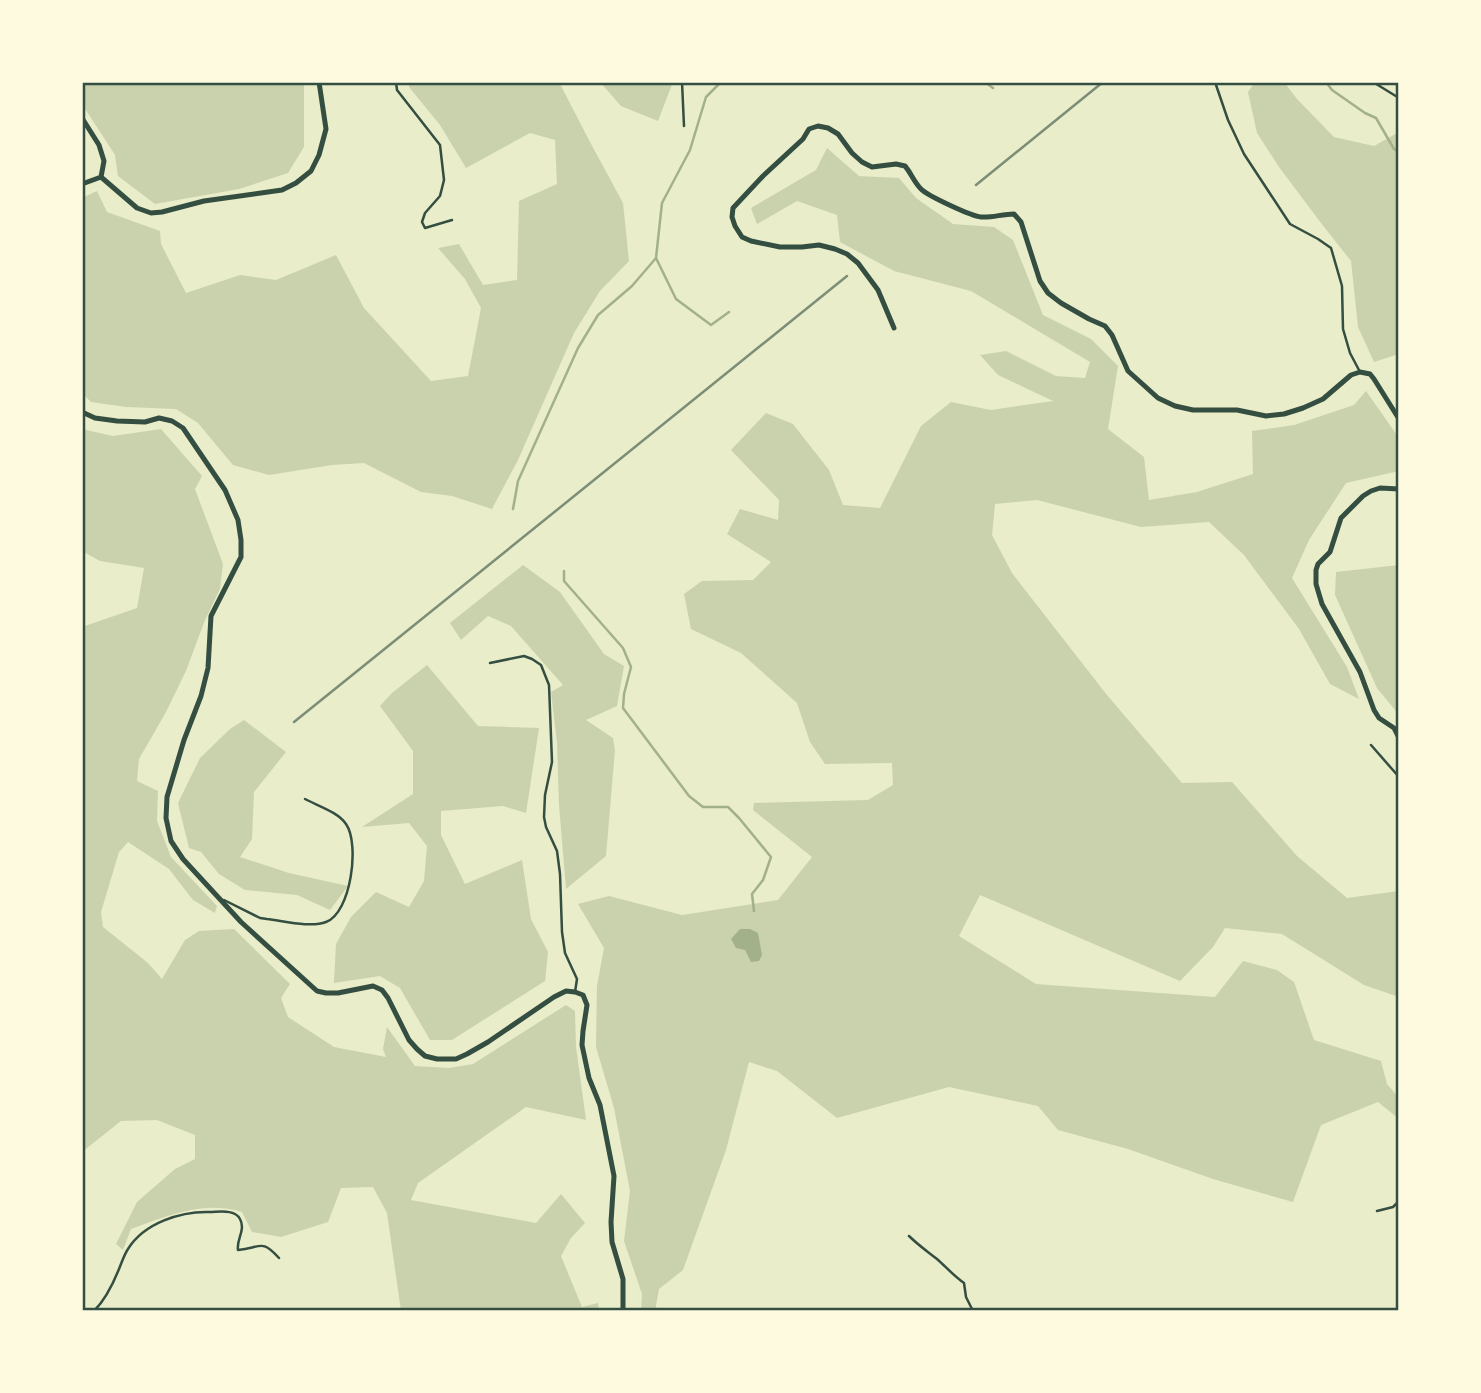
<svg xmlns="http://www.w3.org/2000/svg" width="1481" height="1393" font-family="Overpass,sans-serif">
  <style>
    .green { fill: #cad2ad }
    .water { fill: #a3b18a }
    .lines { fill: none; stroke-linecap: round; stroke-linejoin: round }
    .stream { stroke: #a3b18a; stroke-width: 2.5 }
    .service { stroke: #344e41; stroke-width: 2.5 }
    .minor { stroke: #344e41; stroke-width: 5 }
    .rail { stroke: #7c8e77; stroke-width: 2.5 }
    .neatline { fill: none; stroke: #344e41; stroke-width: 2.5 }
  </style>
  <rect width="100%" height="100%" fill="#e9edc9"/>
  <path class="green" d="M82 82H304V147L288 173 239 189 155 204 118 176 115 155 82 104Z
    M409 82H559L590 142 623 203 629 261 600 291 574 333 518 460 492 509 452 496 421 492 364 463 332 465 269 475 233 465 198 423 176 409 126 407 91 402 82 393V198L97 191 107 212 160 231 161 244 186 293 240 275 276 280 336 255 364 308 431 381 468 376 481 308 465 279 438 248 459 244 483 285 517 280 519 201 557 184 555 140 530 133 466 168 440 125 409 87Z
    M600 82H673L658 121 621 106Z
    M1255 82H1284L1297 99 1334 137 1374 146 1399 132V354L1374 362 1358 327 1351 261 1321 223 1279 167 1257 133 1248 92Z
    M827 148 859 176 899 178 916 198 953 224 994 227 1013 240 1043 315 1091 339 1118 366 1108 429 1144 457 1149 500 1197 492 1253 474 1252 431 1294 425 1354 405 1366 391 1399 438V471L1346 483 1309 540 1292 578 1347 667 1359 699 1330 684 1299 629 1244 555 1209 522 1141 527 1037 500 995 504 992 535 1012 573 1107 695 1182 783 1232 782 1297 856 1347 898 1399 891V997L1364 985 1282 934 1225 928 1213 947 1180 981 980 895 959 936 1036 984 1215 997 1243 961 1277 970 1294 982 1314 1040 1381 1061 1387 1084 1399 1098V1119L1378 1102 1321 1125 1293 1202 1213 1179 1128 1149 1058 1130 1038 1106 949 1087 837 1118 777 1071 749 1062 726 1150 683 1270 659 1289 655 1311H641L642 1294 624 1241 630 1191 614 1108 596 1047 597 986 604 948 578 904 609 896 682 915 778 900 812 857 753 810 754 803 868 800 893 785 892 763 825 764 810 742 797 703 741 653 691 629 684 594 702 581 753 580 771 562 727 534 740 509 778 520 779 500 731 450 766 413 793 424 829 470 843 505 880 508 921 426 951 402 991 410 1053 401 998 375 980 355 1006 351 1056 376 1085 378 1090 362 971 291 894 271 840 242 837 215 797 201 757 224 751 208 816 170Z
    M82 429 113 436 161 429 202 476 195 489 223 564 220 589 205 620 186 671 166 712 139 759 137 781 158 791 157 821 171 857 217 906 215 913 193 900 169 869 128 842 119 852 101 912 103 927 148 963 162 979 185 940 199 931 234 929 290 984 281 998 288 1017 334 1047 386 1057 383 1049 387 1027 415 1066 449 1068 473 1064 566 1005 575 1011 576 1047 586 1120 526 1107 418 1183 411 1200 536 1223 561 1194 585 1223 571 1238 561 1256 582 1307 598 1303 599 1311H401L387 1213 373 1187 341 1188 328 1222 281 1237 252 1232 242 1212C203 1200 167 1216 131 1229L123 1250 116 1244 137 1202 175 1169 195 1159V1135L157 1120 121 1121 82 1152V627L137 608 144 568 100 561 82 551Z
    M523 565 560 592 604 654 624 666 617 706 586 720 613 738 615 750 606 856 566 889 559 805 557 743 551 692 563 685 511 626 488 616 461 640 450 623Z
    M1399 565V715L1377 688 1335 595 1336 572Z
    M427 665 478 726 539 728 526 813 503 806 441 811V835L465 884 522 860 531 919 548 952 545 981 452 1040H430L400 988 380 976 334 983 336 944 351 917 376 892 409 907 424 881 427 846 409 823 362 827 413 794V751L380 706 392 693Z
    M244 720 286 752 254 792 252 839 240 857 289 873 348 886 330 910 297 895 245 890 219 874 201 852 189 848 178 803 200 758 230 729Z"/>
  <path class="water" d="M740 929H750L758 933 762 955 759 961 751 962 745 950 736 948 731 939Z"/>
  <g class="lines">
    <path class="stream" d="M985 82 993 88
      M1326 82 1332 90 1365 113 1376 118 1394 149 1399 152
      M656 258 676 299 711 325 729 312
      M513 509 518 481 578 348 598 315 632 286 656 258 662 203 690 150 706 97 721 82
      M564 571V581L623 648 631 667 624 694 623 708 689 796 703 807H728L739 818 771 857 763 880 752 894 754 911"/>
    <path class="service" d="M396 82 397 90 440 145 444 180 440 196 425 213 422 222 425 228 452 220
      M682 82 684 126
      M1215 82 1228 120 1244 154 1290 224 1318 239 1331 248 1342 286 1343 329 1350 353 1360 372
      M1373 82 1399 98
      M490 663 524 656 532 659 541 665 549 685 552 762 545 795 544 817 546 827 557 851 560 874 562 932 565 953 577 979 575 992
      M1371 745 1399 777
      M224 900 260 918 267 919C284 921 311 928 326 922 351 913 360 844 346 824 338 812 318 806 305 799
      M1377 1211 1393 1207 1399 1201
      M909 1236C918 1245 927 1251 937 1259 946 1267 954 1276 964 1283L966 1297 973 1311
      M94 1311C106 1299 113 1284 119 1269 122 1262 124 1255 128 1249 144 1223 181 1211 210 1212 219 1212 235 1209 240 1219 246 1230 236 1240 238 1250 261 1248 261 1238 279 1258"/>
    <path class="minor" d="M82 118 99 145 104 161 101 177 82 184
      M101 177 137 208 151 213 162 212 204 201 282 190 296 183 311 171 319 155 326 129 319 82
      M894 328 878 290 858 263 847 254 835 249 819 245 802 247H780L751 241 742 237 735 226 732 217 733 208 763 176 803 139 809 129 818 126 828 128 838 134 852 153 862 162 872 167 896 164 905 166C911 173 914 182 921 189 928 196 971 216 981 217 992 218 1002 214 1014 214L1021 222 1040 281 1048 293 1061 303 1089 319 1105 326 1112 335 1128 371 1158 398 1175 406 1193 410H1237L1266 416 1284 414 1303 408 1323 399 1351 375 1360 372 1370 374 1374 379 1399 419
      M82 412 95 418 117 421 145 422 159 418 172 421 183 428 225 490 238 520 241 540V557L211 616 208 668 201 696 184 740 167 797 166 818 171 841 183 859 241 922 317 991 326 993H338L373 986 382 990 388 998 409 1040 417 1049 425 1056 437 1059H456L467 1054 488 1042 554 997 566 991 575 992 583 995 587 1005 583 1031 582 1045 589 1078 600 1105 614 1176 611 1222 612 1242 623 1279V1311
      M1399 489 1380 488 1371 491 1363 496 1341 518 1330 552 1318 564 1316 570V584L1322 604 1360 672 1374 710 1379 718 1394 728 1399 738"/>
    <path class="rail" d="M976 185 1103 82
      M294 722 847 276"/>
  </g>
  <rect width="1481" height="1393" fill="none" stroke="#fefae0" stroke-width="168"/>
  <rect x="84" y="84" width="1313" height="1225" class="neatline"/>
</svg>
